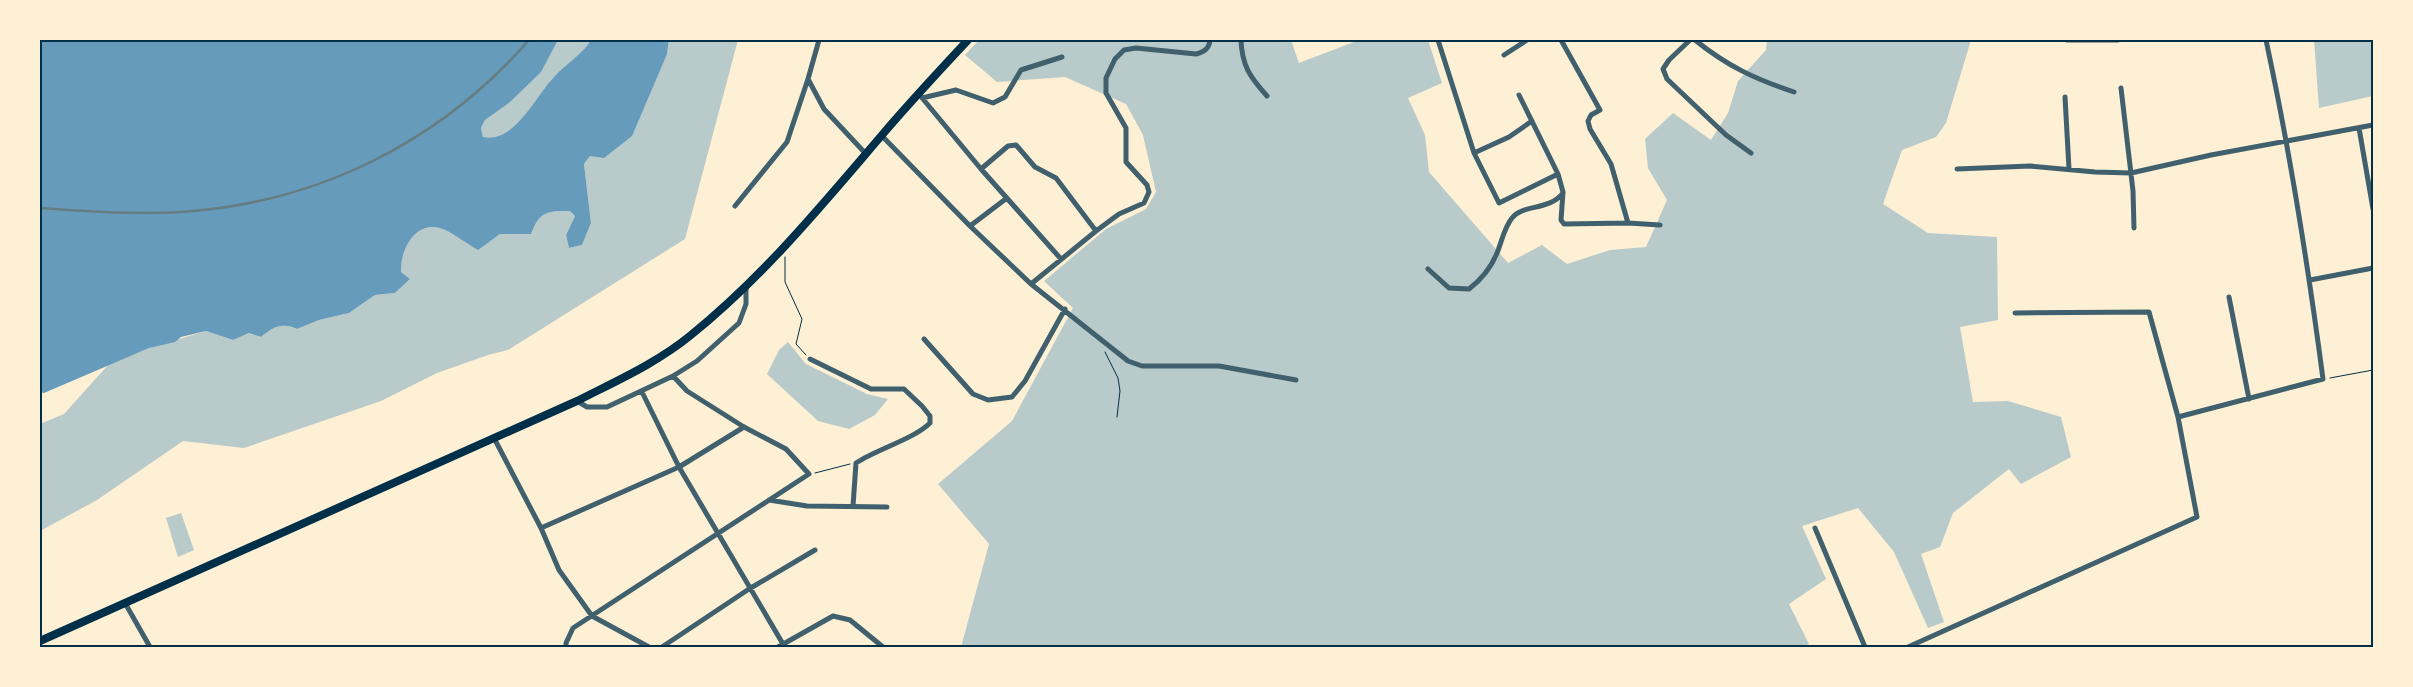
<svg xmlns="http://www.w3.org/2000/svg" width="2413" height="687" font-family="'Fira Sans',sans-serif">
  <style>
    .green { fill: #b9caca }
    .water { fill: #669bbc }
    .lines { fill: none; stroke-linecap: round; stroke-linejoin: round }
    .path { stroke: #003049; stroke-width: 1 }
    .minor { stroke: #3f606c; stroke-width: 5 }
    .secondary { stroke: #003049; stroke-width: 8 }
    .rail { stroke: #657d81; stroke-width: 2.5 }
    .neatline { fill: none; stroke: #003049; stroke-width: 2 }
  </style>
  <rect width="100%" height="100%" fill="#fdf0d5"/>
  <path class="green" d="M558 40H591C581 56 565 64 553 78 534 98 517 143 483 138L481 128 485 120 509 103Z
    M669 40H738L685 239 508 350 488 355 437 373 381 401 244 448 183 441 97 500 40 531V424L64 414 109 364 149 348 206 331 233 340 249 333 261 337C273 327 282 322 297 329L319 320 349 313 375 295 395 293 410 279 401 272C400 249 417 217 445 230 456 235 467 244 478 249L500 234H531C540 211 547 211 570 211L575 216 566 235 569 248 582 245 591 223 584 164 667 54Z
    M979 40H1291L1299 63 1359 40H1428L1442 83 1408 98 1425 135 1429 172 1508 263 1542 245 1567 264 1610 250 1646 247 1667 200 1648 168 1645 139 1673 113 1711 140 1728 113 1738 81 1766 50 1767 40H1971L1946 123 1936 137 1902 150 1883 204 1928 233 1997 237 1998 320 1960 327 1973 402 2008 401 2061 417 2071 457 2021 484 2009 469 1953 513 1940 547 1921 554 1944 622 1928 628 1894 552 1858 508 1802 526 1826 579 1789 604 1809 644 1802 647H961L989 544 938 484 1012 421 1073 308 1044 281 1106 229 1146 209 1156 192 1143 135 1126 104 1065 77 997 82 965 55Z
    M2314 40H2373V96L2319 108Z
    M788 342 806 364 867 394 888 399 875 415 849 429 818 421 767 374 779 350Z
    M181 513 194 550 178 557 166 518Z"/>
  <path class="water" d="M40 40H558L541 72 509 103 485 120 481 128 483 137C514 144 535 97 553 78 565 64 581 56 591 40H669L667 54 632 136 604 158 590 156 584 164 591 223 582 245 569 248 566 235 575 216 570 211C547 211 540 211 531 234H500L478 250C467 244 456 235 445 230 417 217 400 249 401 272L410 279 395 293 375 295 349 313 319 320 297 329C282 322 273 327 261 337L249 333 233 340 206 331 181 337 175 342 149 348 44 393 40 392Z"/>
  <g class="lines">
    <path class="path" d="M785 257V282L802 319 796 344 806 355
      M1105 352 1118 378 1120 391 1117 417
      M2330 378 2373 370
      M815 473 850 464"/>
    <path class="minor" d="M819 40 808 79 824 109 866 154
      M1241 40C1242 66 1250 77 1267 96
      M1438 40 1474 153 1499 203 1558 174
      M1561 40 1600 110 1591 115 1588 121 1590 129 1611 164 1628 223
      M1690 40 1669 60 1663 69 1667 79 1726 135 1751 153
      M1695 40C1727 66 1755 79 1794 92
      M2067 40H2118
      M1504 55 1527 40
      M2121 88 2133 191 2134 228
      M918 93 981 169 1061 259
      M1519 95 1558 174 1563 192 1561 220 1564 224 1628 223 1660 225
      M2065 97 2069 169
      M922 98 956 90 993 103 1005 97 1021 70 1062 57
      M2359 128 2373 209
      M881 135 970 226 1031 284 1128 361 1142 366H1219L1296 380
      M1474 153 1509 137 1532 121
      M981 169 1008 146 1016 145 1035 167 1056 178 1096 231
      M1957 169 2030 166 2095 172 2131 173 2211 155 2373 125
      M735 206 787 142 808 79
      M970 226 1007 198
      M1428 269 1449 288 1469 289C1482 279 1491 268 1497 253 1502 241 1504 228 1512 218 1523 204 1549 211 1563 193
      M2310 280 2373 268
      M1031 284 1096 231 1119 214 1144 203 1149 192 1147 185 1126 162V128L1106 93V78L1115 59 1124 50 1136 48 1196 54C1204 52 1209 49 1210 40
      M2229 297 2249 399
      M924 339 973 394 988 400 1012 397 1025 381 1065 309
      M810 359 871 389H904L922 406 930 416V423C914 439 877 449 856 463L853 506
      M642 392 679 467 783 644
      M577 401 587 407H607L673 376 697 361 739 323 746 304V287
      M2178 417 2323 379C2308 265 2290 152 2266 40
      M494 438 541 528 559 570 592 616 649 647
      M769 500 807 506 887 507
      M541 528 679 467 744 427
      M1815 528 1865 647
      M125 603 150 647
      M566 647V643L573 628 809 474 786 449 744 427 687 391 673 376
      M662 647 749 589 815 550
      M778 647 833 616 850 620 883 647
      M1908 647 2197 517 2178 417 2149 312 2015 313"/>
    <path class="secondary" d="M40 641 577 401C616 381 657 363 691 335 763 277 822 205 882 135 910 102 939 71 968 40"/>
    <path class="rail" d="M40 208C87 211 134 215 181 212 317 203 439 143 529 40"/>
  </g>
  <rect width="2413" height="687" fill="none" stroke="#fdf0d5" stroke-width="82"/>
  <rect x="41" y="41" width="2331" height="605" class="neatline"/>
</svg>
